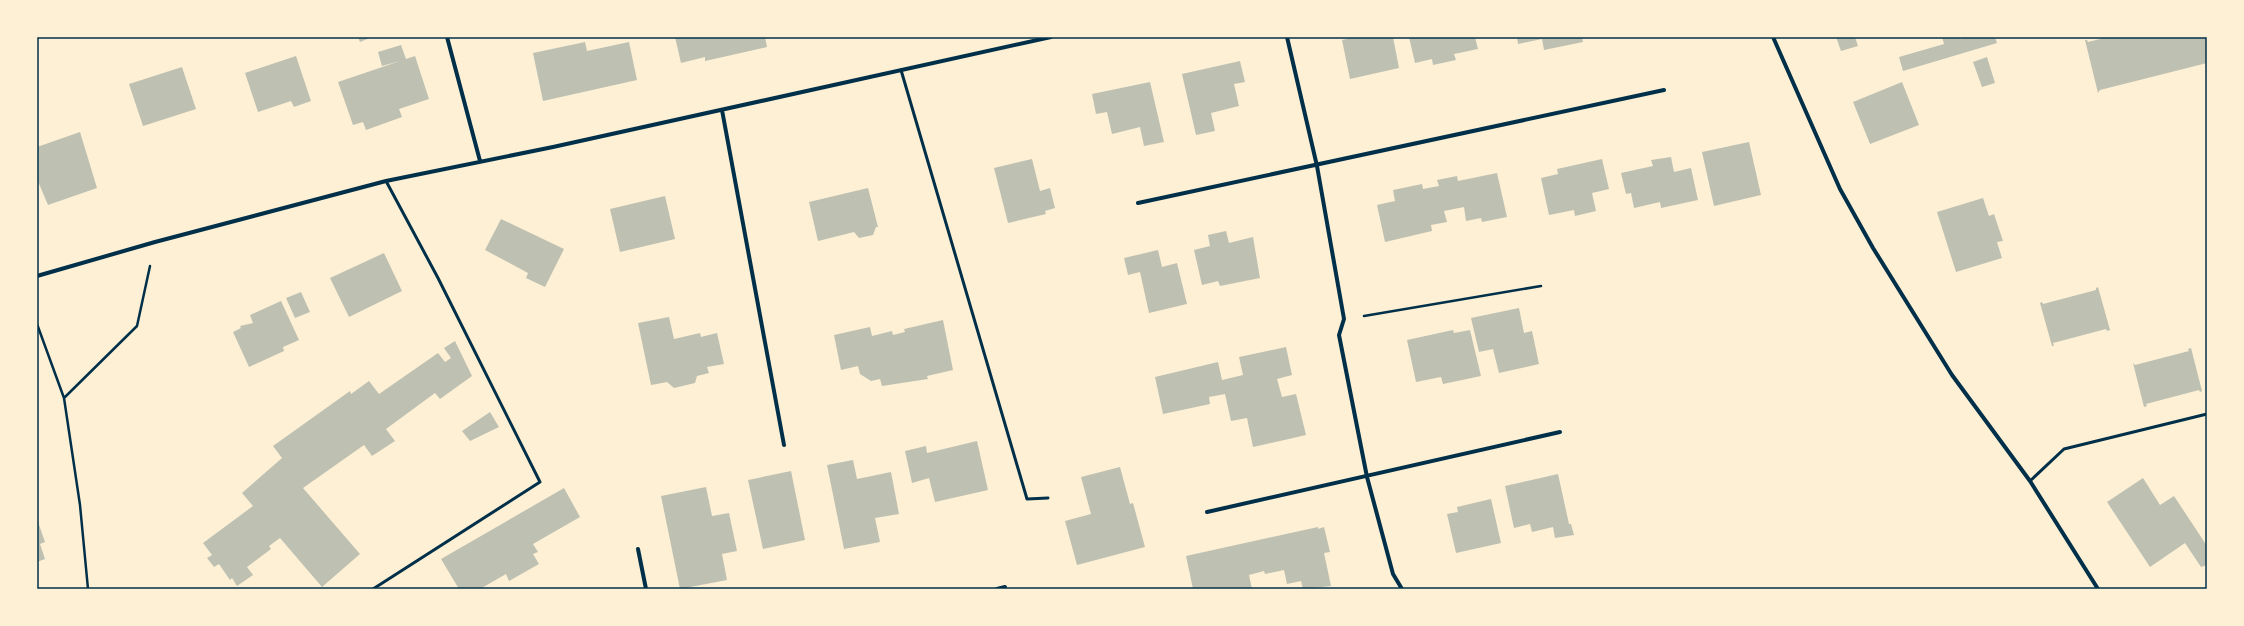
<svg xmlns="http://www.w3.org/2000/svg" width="2244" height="626" font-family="Ubuntu,sans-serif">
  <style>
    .building { fill: #bec0b2 }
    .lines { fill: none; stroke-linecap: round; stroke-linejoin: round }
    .path { stroke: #003049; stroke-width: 2.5 }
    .service { stroke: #003049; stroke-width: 3 }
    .minor { stroke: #003049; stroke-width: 4 }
    .neatline { fill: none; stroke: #003049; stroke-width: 1.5 }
  </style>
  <rect width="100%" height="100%" fill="#fdf0d5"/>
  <path class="building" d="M358 37H372L360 42Z
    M675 37H765L767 47 705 61V57L681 63Z
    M1355 37H1393L1399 68 1350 79 1342 40Z
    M1409 37H1475L1478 49 1454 54 1456 60 1433 65 1432 59 1415 63Z
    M1517 37H1582L1583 42 1544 50 1542 39 1518 44Z
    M1836 37H1855L1858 46 1841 51Z
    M1942 37H1959L1960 39 1967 37H1995L1997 43 1903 71 1899 57 1944 44Z
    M2108 37H2207V63L2100 90 2098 93 2085 40H2087L2088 42Z
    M585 42 587 51 629 42 637 80 543 101 533 53Z
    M401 45 406 59 415 56 429 99 399 109 402 117 366 130 363 122 353 125 338 82 400 61 382 66 378 52Z
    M296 56 311 101 294 107 291 101 258 112 245 73Z
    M1987 57 1995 83 1982 87 1973 62Z
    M1240 61 1245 82 1234 84 1239 106 1211 113 1215 131 1196 135 1182 74Z
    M182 67 196 109 143 126 129 84Z
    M1150 82 1164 142 1144 146 1140 127 1112 134 1107 112 1096 114 1092 94Z
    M1902 82 1919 125 1870 144 1853 102Z
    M80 132 97 188 48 205 37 179V147Z
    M1749 142 1761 195 1714 206 1702 152Z
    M1671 157 1674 172 1691 168 1698 200 1661 208 1660 202 1634 208 1631 193 1626 194 1621 173 1653 166 1651 160Z
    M1032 159 1040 191 1050 188 1055 208 1045 211 1046 214 1008 223 994 168Z
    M1602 159 1609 189 1592 193 1596 211 1575 216 1574 210 1549 215 1541 178 1558 174 1557 169Z
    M1497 173 1507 217 1482 222 1481 218 1466 221 1464 207 1444 211 1447 222 1431 225 1432 231 1385 242 1377 205 1395 201 1393 190 1422 184 1423 189 1439 186 1437 180 1457 176 1458 181Z
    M868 188 878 227H876L873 235 859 238 854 232 818 241 809 202Z
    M665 196 675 239 620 252 610 209Z
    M1983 198 1989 216 1994 214 2003 241 1997 242 2002 258 1956 272 1937 212Z
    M501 219 564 249 545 287 526 278 528 273 485 250Z
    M1226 231 1229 243 1253 237 1260 278 1220 286 1218 281 1202 285 1194 250 1210 246 1208 235Z
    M1158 250 1162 267 1177 263 1187 304 1149 313 1140 272 1128 275 1124 258Z
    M384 253 402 291 349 317 330 278Z
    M2098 287 2110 330 2107 331 2106 329 2053 343 2054 346H2052L2040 303 2042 302 2043 304 2096 290V288Z
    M301 292 310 312 295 318 286 298Z
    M281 301 299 340 283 347 284 351 249 367 233 332 241 328 240 326 253 323 250 315Z
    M1519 308 1524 333 1532 331 1539 364 1499 373 1493 349 1479 352 1471 318Z
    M669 317 674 339 700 333 701 337 717 333 724 364 707 367 709 373 697 376 695 383 674 388 667 382 651 385 638 323Z
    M943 320 953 370 927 376 928 379 882 386 880 379 871 381 860 374 858 366 841 370 834 335 870 327 872 336 892 331 893 335 905 332 904 329Z
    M1453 330 1454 333 1470 330 1481 376 1443 384 1441 377 1416 382 1407 340Z
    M455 341 472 376 440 399 435 393 386 429 395 441 372 456 364 445 303 488 360 554 322 587 280 538 269 546 271 549 247 567 253 575 237 586 232 578 230 580 219 564 214 567 207 558 212 555 203 543 253 506 242 493 282 458 273 446 350 391 351 394 369 381 379 394 438 353 445 362 451 358 444 348Z
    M1286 347 1292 375 1277 379 1282 397 1296 394 1306 435 1253 447 1247 418 1231 421 1225 394 1209 397 1210 404 1163 414 1155 377 1218 362 1222 380 1243 375 1239 357Z
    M2191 348 2202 391 2200 392 2199 390 2146 404 2147 406 2144 407 2133 363 2135 365 2189 351 2188 349Z
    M490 412 499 427 470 441 462 431Z
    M977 441 988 490 935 502 929 478 912 483 905 451 926 446 927 453Z
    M853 460 857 479 891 472 899 514 875 518 880 542 844 549 827 465Z
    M1120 467 1130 504 1133 503 1145 547 1077 565 1065 521 1091 514 1081 477Z
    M791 471 805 540 763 549 748 480Z
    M1558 474 1569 524H1571L1574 535 1555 538 1553 527 1532 532 1530 524 1514 528 1505 486Z
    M2143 478 2160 505 2174 496 2207 546V565L2201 567 2185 543 2150 567 2107 502Z
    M706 487 712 516 729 513 737 551 722 554 727 580 680 589 661 496Z
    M564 488 580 517 533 544 538 552 533 554 539 564 509 581 506 574 480 589H459L441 559Z
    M1491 499 1501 543 1456 553 1447 514 1458 512 1457 507Z
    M37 519 45 542 40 544 45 559 37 562Z
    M1318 527V529L1324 527 1330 552 1324 553 1331 586 1303 589 1301 581 1287 584 1284 570 1265 574 1264 571 1249 575 1252 589H1193L1186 556Z"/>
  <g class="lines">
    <path class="path" d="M1364 316 1541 286
      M37 324 64 398 80 505 88 589
      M64 398 137 326 150 266"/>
    <path class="service" d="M901 70 1027 499 1048 498
      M2030 481 2064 449 2207 414
      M373 589 540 482 438 278 386 181"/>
    <path class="minor" d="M447 37 480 161
      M1287 37 1317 166 1344 319 1339 335 1367 477 1393 574 1402 589
      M1773 37 1840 189 1873 248 1952 375 2030 481 2098 589
      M722 110 784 445
      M1138 203 1664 90
      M37 276 155 242 386 181 553 147 1051 37
      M1207 512 1560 432
      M638 549 646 589
      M997 589 1005 587"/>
  </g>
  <rect width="2244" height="626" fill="none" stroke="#fdf0d5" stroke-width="76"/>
  <rect x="38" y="38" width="2168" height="550" class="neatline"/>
</svg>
